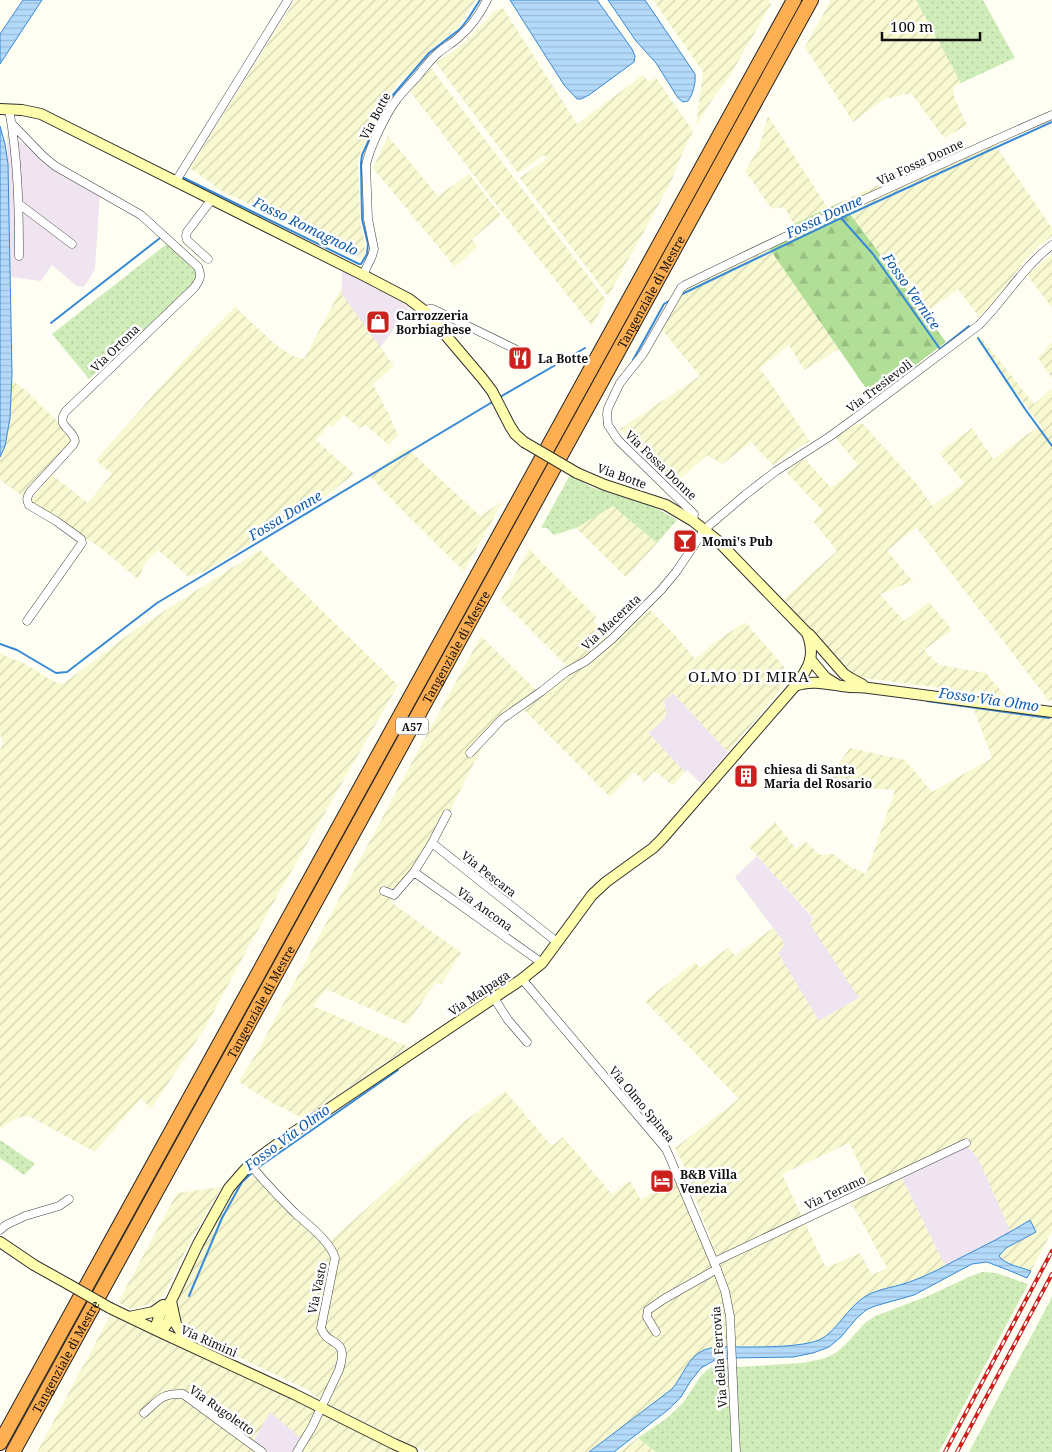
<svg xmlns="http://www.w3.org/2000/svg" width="1052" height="1452" font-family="'Noto Serif',serif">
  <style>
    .industrial { fill: #efe4ef }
    .farmland { fill: url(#farmland-furrows); fill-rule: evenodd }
    .grass { fill: url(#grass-dots) }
    .forest { fill: url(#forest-firs) }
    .water { fill: url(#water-rules); stroke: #3589d7 }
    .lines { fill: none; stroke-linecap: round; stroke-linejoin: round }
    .stream { stroke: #3589d7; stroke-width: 2 }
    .street-casing { stroke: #434343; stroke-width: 9 }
    .secondary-casing { stroke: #323232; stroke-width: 12 }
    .highway-casing { stroke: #212121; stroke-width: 16 }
    .street { stroke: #fff; stroke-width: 8 }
    .secondary { stroke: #fffdae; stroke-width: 10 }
    .highway { stroke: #feaf52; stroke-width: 14 }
    .rail-casing { stroke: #cc221d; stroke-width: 4 }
    .rail { stroke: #fff; stroke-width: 2; stroke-dasharray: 5.5; stroke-linecap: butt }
    .secondary-bridge-casing { stroke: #323232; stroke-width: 12; stroke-linecap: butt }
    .secondary-bridge { stroke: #fffdae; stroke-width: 10 }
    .labels { text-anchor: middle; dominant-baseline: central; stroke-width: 5; stroke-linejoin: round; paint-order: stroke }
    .shield { fill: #fff; stroke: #585858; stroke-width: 1 }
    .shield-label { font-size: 11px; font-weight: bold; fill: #101010 }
    .street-label { font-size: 12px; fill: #101010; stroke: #fff }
    .poi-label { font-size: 12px; font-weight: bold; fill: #101010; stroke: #fff; text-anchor: start }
    .water-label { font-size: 14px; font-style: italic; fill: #0e5bad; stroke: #fff }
    .quarter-label { font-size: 15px; letter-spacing: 1px; fill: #101010; stroke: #fff }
  </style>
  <defs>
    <pattern id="farmland-furrows" width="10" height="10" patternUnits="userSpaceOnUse" patternTransform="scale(1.25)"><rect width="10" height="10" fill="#f8f8d1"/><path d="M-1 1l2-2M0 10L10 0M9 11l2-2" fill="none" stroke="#d4d4b2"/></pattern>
    <pattern id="grass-dots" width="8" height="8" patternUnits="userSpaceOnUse" patternTransform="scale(1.25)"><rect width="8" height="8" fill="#d0edb9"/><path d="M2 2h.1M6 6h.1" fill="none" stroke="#b2ca9e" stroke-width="1.8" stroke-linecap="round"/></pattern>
    <pattern id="forest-firs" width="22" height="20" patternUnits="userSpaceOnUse" patternTransform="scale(1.25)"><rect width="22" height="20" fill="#b2df97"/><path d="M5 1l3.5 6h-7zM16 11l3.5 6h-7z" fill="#98be81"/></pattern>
    <pattern id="water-rules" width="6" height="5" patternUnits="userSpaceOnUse" patternTransform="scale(1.25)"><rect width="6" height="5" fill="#b4dafb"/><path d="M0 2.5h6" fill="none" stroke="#9abad6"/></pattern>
  </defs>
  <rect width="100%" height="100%" fill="#fffef3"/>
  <path class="industrial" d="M7 134 86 180 100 191 95 269 84 287 77 286 52 265 41 281 11 277Z
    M342 271 405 304 409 308 380 348 341 293 342 289Z
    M673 693 728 752 702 783 698 781 687 770 685 772 648 733 665 718 666 711 664 701Z
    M757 856 813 918 810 924 860 997 819 1021 778 953 785 944 735 877Z
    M963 1142 978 1158 1011 1232 947 1265 943 1262 902 1178 924 1166Z
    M270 1411 302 1439 300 1452H267L254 1440Z"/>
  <path class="farmland" d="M295 0H475L464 18 456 29 432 48 411 72 399 81 382 107 360 153 358 161 360 221 363 233 365 251 363 259 279 217 223 192 190 168Z
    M653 0H768L771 4 731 74 713 98 696 126 703 72Z
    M831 0H916L961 83 953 87 954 97 967 125 944 138 911 93 884 99 853 122 805 47Z
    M503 8 577 124 643 75 648 82 656 78 693 131 684 149 670 184 608 296 520 178 547 158 544 155 518 173 436 63 463 44 495 11Z
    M431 68 606 300 592 326 514 228 410 91Z
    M768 116 828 208 794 224 784 207 772 209 745 171 759 148Z
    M388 136 438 196 469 174 501 215 472 239 477 247 455 267 373 168Z
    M993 142 1052 228V236L1039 246 1026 259 993 302 979 317 958 289 925 313 841 202 924 164 927 170Z
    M769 248 839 349 804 370 789 345 760 368 807 437 810 441 791 452 773 465 751 442 722 464 707 455 676 483 620 429 700 376 661 329 684 288Z
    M1052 254V308L1027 275Z
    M342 287 341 293 394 366 373 384 388 413 398 435 389 445 365 425 359 428 344 415 332 427 329 425 316 440 354 474 317 503 205 571 189 577 158 550 147 560 138 579 102 549 30 501 52 475 88 503 112 474 96 460 201 341 235 307 277 346 293 356 304 359Z
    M979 335 1034 404 1052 388V699L1049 701 916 527 887 551 911 579 914 581 880 594 904 621 929 602 952 630 924 650 939 665 986 673 1005 696 856 677 812 632 784 599 837 551 813 521 823 511 786 472 796 464 805 459 831 488 858 465 835 437 857 424H863L917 484 932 506 964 483 939 453 972 428 993 459 1032 431 1042 427 976 339Z
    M1052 342V378L1038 358Z
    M12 380 26 391 57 421 59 424 71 438 72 441 24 497 0 480V457L7 437 10 418Z
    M407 448 480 516 503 501 464 571 400 508 370 476Z
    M613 506 657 543 626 577 576 528Z
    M529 549 596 617 593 621 611 638 570 669 501 600Z
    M260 550 398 685 251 942 205 1028 151 1109 141 1098 95 1152 29 1116 20 1117 11 1121 0 1129V752L3 742 0 734V654L23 663 55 682 63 684 136 629Z
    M650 610 674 634 695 659 714 643 745 622 792 676 728 752 673 693 664 701 666 712 665 718 648 733 685 772 673 785 654 771 644 782 634 772 610 797 522 708 550 687 582 667 615 636Z
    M481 636 538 692 488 735 420 870 391 902 461 953 441 984 435 983 407 1025 326 989 313 1006 409 1047 303 1118 269 1101 239 1082 261 1045 419 749Z
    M972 704 1011 708 1052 717V1231L1031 1271 1007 1263 1001 1260 999 1256 1006 1248 1036 1232 1030 1220 1011 1232 978 1158 963 1142 926 1166 902 1178 943 1262 947 1265 912 1281 893 1286 867 1296 856 1303 836 1326 821 1339 812 1343 775 1346H725L687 1366 680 1379 673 1389 589 1452H427L404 1442 317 1398 310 1391 198 1338 180 1323 175 1299 220 1212 236 1186 254 1176 330 1241 465 1121 505 1091 552 1146 563 1137 612 1194 630 1181 641 1200 674 1179 717 1257 682 1161 675 1148 739 1099 645 1001 695 962 700 968 728 948 735 956 773 928 785 944 778 953 819 1021 859 998 810 924 813 917 749 847 775 822 796 849 805 841 820 855 833 854 849 866 866 874 895 790 823 785 850 748 905 760 932 792 992 758ZM849 1143 868 1182 846 1193 887 1268 872 1275 860 1253 826 1268 782 1174Z
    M222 1187 193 1236 164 1294 155 1303 130 1309 118 1302 177 1193Z
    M111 1314 319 1412 397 1452H300L302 1439 270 1412 254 1440 267 1452H37Z
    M638 1438 656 1452H619Z"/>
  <path class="grass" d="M916 0H983L1015 58 961 83Z
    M168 243 202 275 199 281 89 379 52 334Z
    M570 475 591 487 652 506 677 520 657 543 613 506 576 528 554 535 547 528H541Z
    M0 1140 35 1164 24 1175 0 1158Z
    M982 1272 996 1273 1028 1284 939 1452H656L638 1438 667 1418 683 1403 700 1377 707 1370 717 1364 738 1367 802 1363 826 1358 837 1352 846 1344 865 1323 875 1316 928 1296 971 1276Z
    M1052 1296V1452H969L1050 1301Z"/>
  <path class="forest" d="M841 202 946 342 869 400 868 396 870 394 769 248 798 232 794 224Z"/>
  <path class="water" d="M23 0H42L0 64V34Z
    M510 0H597L632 49 635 56 634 62 589 95 581 99H577L564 85Z
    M608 0H645L695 74C696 83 693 94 688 101L683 102 678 98 656 63 636 41Z
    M0 126 5 144 8 164 12 374 10 418 5 446 0 457Z
    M1030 1220 1036 1232 1006 1248 999 1256C1005 1265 1021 1267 1031 1271L1027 1278 1008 1270 987 1262 972 1264 914 1295 875 1306 866 1310 856 1319 841 1337 829 1347 813 1353 793 1357 733 1358 715 1360 701 1368 690 1382 681 1397 669 1409 614 1452H589L672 1389C681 1378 686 1364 696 1355 709 1344 729 1347 744 1347 763 1347 802 1347 819 1340 836 1333 848 1306 866 1296 880 1288 897 1287 912 1281 929 1275 945 1266 960 1258 984 1246 1008 1234 1030 1220Z"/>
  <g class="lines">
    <path class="stream" d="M182 177 359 264H361L367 254 368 244 362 219 361 163 362 155 374 129 393 95 429 53 460 29 468 19 480 0
      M841 218 873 254 940 349 969 326
      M680 295 841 218 1052 122
      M51 323 160 238
      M978 338 1025 409 1052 446
      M633 360 664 304 669 301
      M500 397 585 348
      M0 644 17 650 56 673 67 672 157 603 494 401
      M927 701 1049 718
      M256 1169 398 1070
      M189 1296 222 1218 242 1182 253 1172"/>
    <g class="street-casing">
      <path id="street" d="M9 109C18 158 19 207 19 256
        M12 124 43 156 55 166 141 215 198 267C202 276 200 280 194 288L65 412C56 427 73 428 75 441L73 445 30 492C27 497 26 500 29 505L56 521 81 539 82 543 27 621
        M176 181 288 0
        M19 204 72 244
        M208 259 187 240 186 236 187 232 212 199
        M363 275 372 256 374 249 368 219 366 165C370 146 386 114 397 99 404 90 413 82 420 73 426 66 431 59 438 53 445 47 453 43 459 37 471 27 480 14 487 0
        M426 312 429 309H433L517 350
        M693 521 694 514 618 440 608 425 607 414 608 408 620 383 643 354 681 288 685 285C806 226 928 169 1052 115
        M470 753 502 719 542 691 566 672 586 661 612 639 661 590 676 572 705 529 745 495 776 471 829 437 862 413 979 325C1005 299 1023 267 1052 245
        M447 814 432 843 557 942
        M414 872 432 843
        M384 891 394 895 414 872 542 963
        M522 979 666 1149 670 1158 714 1262 725 1291 730 1316 736 1452
        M494 998 508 1020 527 1042
        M250 1164C263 1181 279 1197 295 1213 307 1224 331 1242 335 1258L321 1328C328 1348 350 1336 339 1370L312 1427 297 1452
        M0 1230 6 1225 25 1216 59 1206 69 1199
        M714 1262 966 1143
        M656 1332 647 1317 648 1310 664 1299 717 1269
        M144 1413C159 1400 162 1393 183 1394L262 1452"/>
    </g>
    <g class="secondary-casing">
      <path id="secondary" d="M0 109 22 110 41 114 363 275 409 299 426 312 482 378 492 391 510 426 515 434 524 442
        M809 634 844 674 850 678 863 685
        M810 659 826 678 836 684
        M795 686C812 679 831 685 849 687 856 687 862 687 869 688L1052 712
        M0 1242 34 1265 68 1284
        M171 1301 176 1324 189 1345
        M110 1308 158 1331 294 1394 394 1444 412 1452
        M129 1317 153 1312 163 1305
        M158 1331 157 1323 161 1312 171 1301 198 1244 229 1188 250 1164 287 1137 522 979 542 963 592 895 606 882 653 848 662 839 795 686C809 668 816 656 807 633L718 541 693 521 666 505 605 485 577 473
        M160 1332C167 1325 171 1320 171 1310"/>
    </g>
    <g class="highway-casing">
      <g id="highway">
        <path d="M0 1443 794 0"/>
        <path id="s1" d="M13 1452 811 0"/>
      </g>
    </g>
    <use href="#street" class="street"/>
    <use href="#secondary" class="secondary"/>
    <use href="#highway" class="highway"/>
    <g class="rail-casing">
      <path id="rail" d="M945 1452 1052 1251
        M957 1452 1052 1274"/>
    </g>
    <use href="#rail" class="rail"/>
    <g class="secondary-bridge-casing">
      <path id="secondary-bridge" d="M524 442 577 473
        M68 1284 110 1308"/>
    </g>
    <use href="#secondary-bridge" class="secondary-bridge"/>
  </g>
  <defs>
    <g id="shop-square" transform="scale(1.25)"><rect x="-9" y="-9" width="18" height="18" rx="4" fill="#cc221d" stroke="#fff"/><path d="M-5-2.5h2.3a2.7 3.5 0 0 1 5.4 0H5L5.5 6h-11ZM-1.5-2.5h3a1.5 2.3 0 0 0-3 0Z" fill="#fff"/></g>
    <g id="restaurant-square" transform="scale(1.25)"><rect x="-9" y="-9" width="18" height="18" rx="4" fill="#cc221d" stroke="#fff"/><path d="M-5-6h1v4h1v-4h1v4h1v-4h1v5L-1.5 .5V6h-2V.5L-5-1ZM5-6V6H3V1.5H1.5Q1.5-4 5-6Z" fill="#fff"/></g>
    <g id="bar-square" transform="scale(1.25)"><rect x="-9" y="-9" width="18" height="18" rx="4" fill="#cc221d" stroke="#fff"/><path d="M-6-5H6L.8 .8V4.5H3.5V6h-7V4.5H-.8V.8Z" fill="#fff"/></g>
    <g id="building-square" transform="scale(1.25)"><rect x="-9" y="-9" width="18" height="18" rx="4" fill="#cc221d" stroke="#fff"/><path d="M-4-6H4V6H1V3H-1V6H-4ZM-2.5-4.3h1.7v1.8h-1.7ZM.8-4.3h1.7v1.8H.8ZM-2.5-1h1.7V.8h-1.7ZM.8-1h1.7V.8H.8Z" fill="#fff"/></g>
    <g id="hotel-square" transform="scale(1.25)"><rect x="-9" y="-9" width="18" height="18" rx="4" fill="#cc221d" stroke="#fff"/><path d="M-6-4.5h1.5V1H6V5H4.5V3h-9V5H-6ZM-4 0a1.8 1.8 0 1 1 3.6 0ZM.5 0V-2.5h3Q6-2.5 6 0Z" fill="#fff"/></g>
  </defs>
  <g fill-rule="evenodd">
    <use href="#shop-square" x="378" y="322"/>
    <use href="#restaurant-square" x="520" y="358"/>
    <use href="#bar-square" x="685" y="541"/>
    <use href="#building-square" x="746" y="776"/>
    <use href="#hotel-square" x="662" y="1181"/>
  </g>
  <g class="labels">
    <rect class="shield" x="396" y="717.5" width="32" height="17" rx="4"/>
    <g class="shield-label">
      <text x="412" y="726">A57</text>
    </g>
    <g class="street-label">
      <text transform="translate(375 116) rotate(-62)">Via Botte</text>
      <text transform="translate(920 162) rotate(-25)">Via Fossa Donne</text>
      <text stroke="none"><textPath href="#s1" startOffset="1324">Tangenziale di Mestre</textPath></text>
      <text transform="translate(115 348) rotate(-44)">Via Ortona</text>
      <text transform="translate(879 386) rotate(-37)">Via Tresievoli</text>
      <text transform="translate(661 465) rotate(44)">Via Fossa Donne</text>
      <text transform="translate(622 476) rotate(20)">Via Botte</text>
      <text transform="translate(611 622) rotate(-43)">Via Macerata</text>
      <text stroke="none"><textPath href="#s1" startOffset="919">Tangenziale di Mestre</textPath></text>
      <text transform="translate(489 874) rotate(38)">Via Pescara</text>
      <text transform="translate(485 909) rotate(36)">Via Ancona</text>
      <text transform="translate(479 993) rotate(-34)">Via Malpaga</text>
      <text stroke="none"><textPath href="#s1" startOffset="514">Tangenziale di Mestre</textPath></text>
      <text transform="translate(642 1104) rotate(50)">Via Olmo Spinea</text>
      <text transform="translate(835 1192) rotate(-25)">Via Teramo</text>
      <text transform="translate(317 1288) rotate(-78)">Via Vasto</text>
      <text transform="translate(209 1341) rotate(24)">Via Rimini</text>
      <text stroke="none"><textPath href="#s1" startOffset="109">Tangenziale di Mestre</textPath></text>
      <text transform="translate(719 1357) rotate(-94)">Via della Ferrovia</text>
      <text transform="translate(222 1410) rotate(35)">Via Rugoletto</text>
    </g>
    <g class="poi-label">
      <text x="396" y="315">Carrozzeria<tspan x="396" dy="14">Borbiaghese</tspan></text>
      <text x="538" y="358">La Botte</text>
      <text x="702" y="541">Momi's Pub</text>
      <text x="764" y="769">chiesa di Santa<tspan x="764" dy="14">Maria del Rosario</tspan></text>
      <text x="680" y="1174">B&amp;B Villa<tspan x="680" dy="14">Venezia</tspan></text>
    </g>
    <g class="water-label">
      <text transform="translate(824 216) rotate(-25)">Fossa Donne</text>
      <text transform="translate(306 226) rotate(26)">Fosso Romagnolo</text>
      <text transform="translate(912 291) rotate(55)">Fosso Vernice</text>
      <text transform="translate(285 515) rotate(-31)">Fossa Donne</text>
      <text transform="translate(989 699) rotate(8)">Fosso Via Olmo</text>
      <text transform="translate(287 1137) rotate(-36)">Fosso Via Olmo</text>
    </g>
    <g class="quarter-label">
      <text x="749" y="676">OLMO DI MIRA</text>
    </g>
  </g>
  <path d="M882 32v8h98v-8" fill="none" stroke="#101010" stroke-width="2.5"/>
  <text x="890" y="32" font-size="15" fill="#101010" stroke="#ffffff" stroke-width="4" paint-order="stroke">100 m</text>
</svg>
